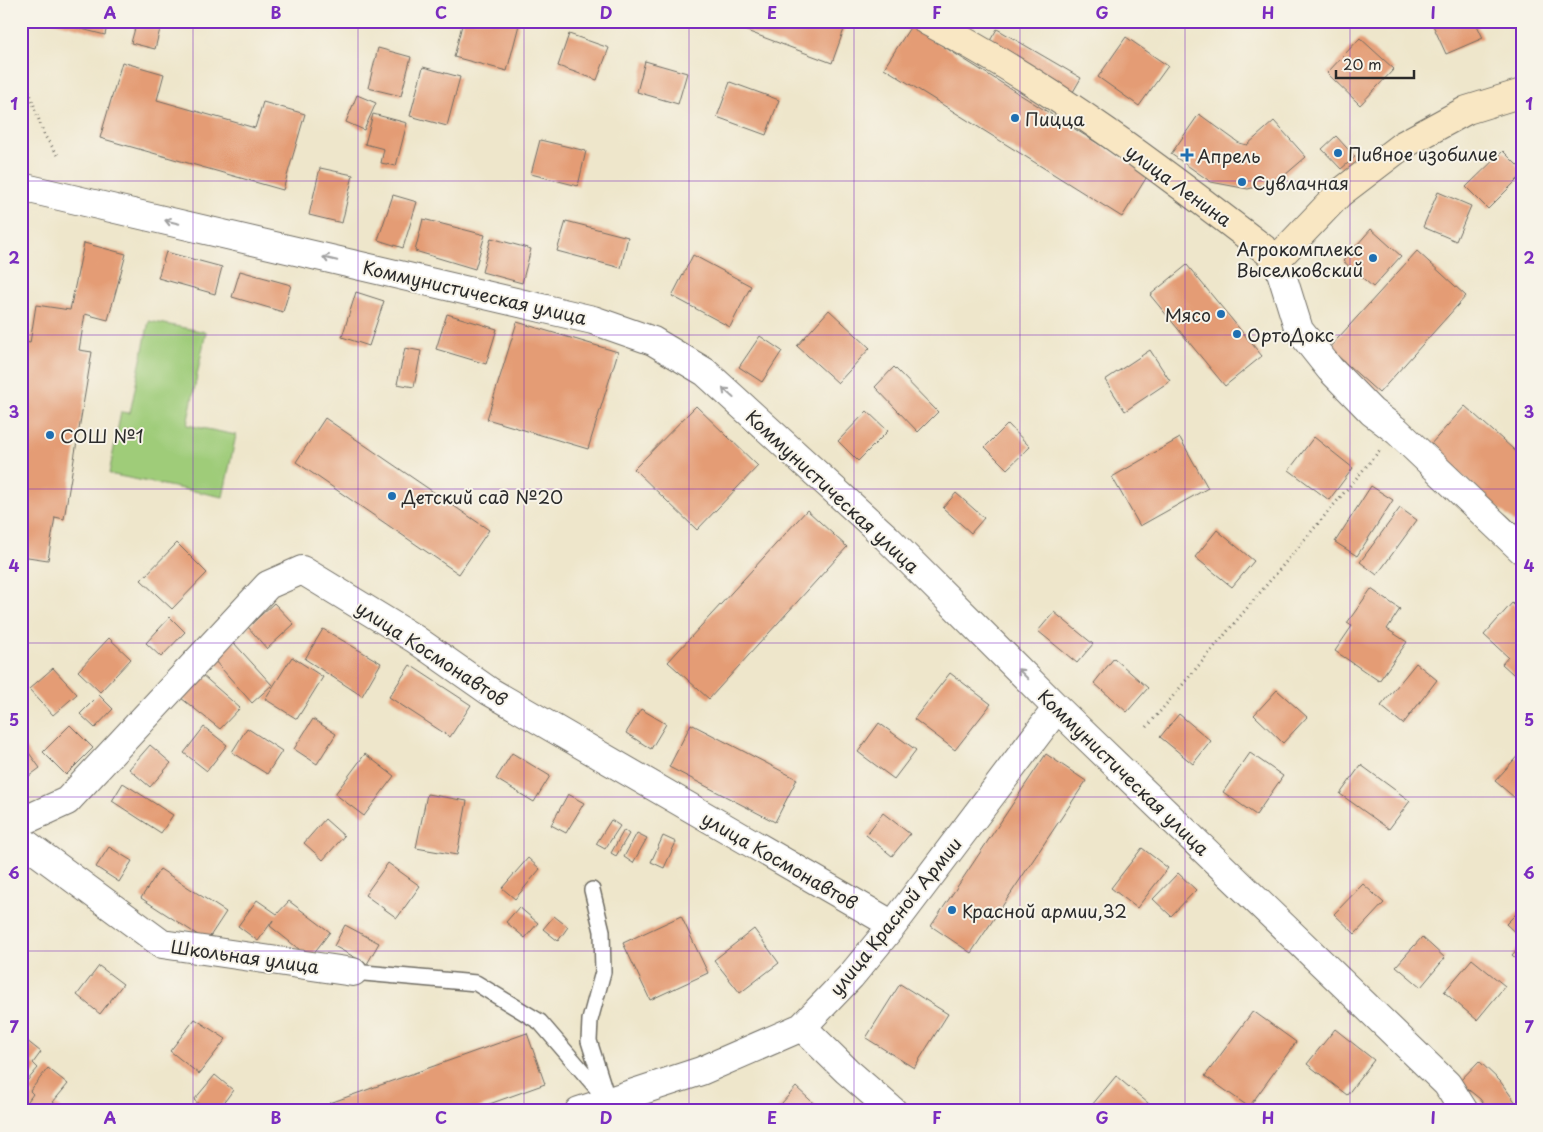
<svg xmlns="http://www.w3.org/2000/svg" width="1543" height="1132" font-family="'Playpen Sans',sans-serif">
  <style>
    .green { fill: #9fcc79; stroke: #657c52 }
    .building { fill: #e49c74 }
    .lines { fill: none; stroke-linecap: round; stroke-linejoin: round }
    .service-casing { stroke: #6f6c63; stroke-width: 18 }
    .minor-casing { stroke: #6f6c63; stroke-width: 30 }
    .secondary-casing { stroke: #6f6c63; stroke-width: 30 }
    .path { stroke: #6f6c63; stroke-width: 3; stroke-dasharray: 1 4; stroke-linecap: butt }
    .service { stroke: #fff; stroke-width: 15 }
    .minor { stroke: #fff; stroke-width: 28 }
    .secondary { stroke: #f9e7c3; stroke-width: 28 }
    .oneway { stroke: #a0a0a0 }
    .grid { fill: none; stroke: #7b2cbf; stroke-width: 1; stroke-opacity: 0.55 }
    .poi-dot { fill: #1f6fb2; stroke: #f7f3e8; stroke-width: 2 }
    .labels { text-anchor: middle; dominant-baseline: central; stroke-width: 4; stroke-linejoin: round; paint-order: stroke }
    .poi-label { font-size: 18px; fill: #2b2b2b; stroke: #f7f3e8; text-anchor: start }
    .street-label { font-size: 18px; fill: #2b2b2b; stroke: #f7f3e8 }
    .neatline { fill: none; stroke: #7b2cbf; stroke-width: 2 }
    .grid-label { font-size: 16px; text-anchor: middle; font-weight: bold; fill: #7b2cbf }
  </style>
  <rect width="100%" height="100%" fill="#f7f3e8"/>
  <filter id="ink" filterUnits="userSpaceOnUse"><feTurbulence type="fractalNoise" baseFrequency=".02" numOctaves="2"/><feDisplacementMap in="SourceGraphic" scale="10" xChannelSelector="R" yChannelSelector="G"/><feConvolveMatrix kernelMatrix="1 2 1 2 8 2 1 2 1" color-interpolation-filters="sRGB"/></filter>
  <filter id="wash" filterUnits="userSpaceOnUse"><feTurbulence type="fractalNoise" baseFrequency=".0096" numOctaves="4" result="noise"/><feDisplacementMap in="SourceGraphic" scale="20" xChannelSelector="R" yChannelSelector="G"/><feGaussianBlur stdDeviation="1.12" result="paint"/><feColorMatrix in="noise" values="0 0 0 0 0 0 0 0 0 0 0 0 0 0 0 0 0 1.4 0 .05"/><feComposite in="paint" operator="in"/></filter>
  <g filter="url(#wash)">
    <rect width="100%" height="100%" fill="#eee6cb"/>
    <path class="green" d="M149 321 206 332 187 425 236 435 223 497 109 474 121 412 130 413Z"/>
    <g id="blocks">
      <path class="building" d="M50 21H108L105 35Z
        M137 21H162L155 49 131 43Z
        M463 21H520L507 71 454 57Z
        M720 21H847L832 63Z
        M1431 21H1475L1483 38 1446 54Z
        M911 26 1148 175 1122 217 884 68Z
        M997 29 1081 78 1073 92 988 44Z
        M569 34 609 48 597 80 558 66Z
        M1126 37 1168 66 1139 106 1098 77Z
        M1360 38 1394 69 1360 105 1327 73Z
        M378 48 411 57 401 96 368 88Z
        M645 61 687 73 678 104 637 92Z
        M122 62 164 74 157 100 255 128 263 102 305 114 283 190 100 138Z
        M423 67 460 77 447 126 410 116Z
        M730 82 779 100 766 135 717 117Z
        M357 95 376 103 364 130 346 122Z
        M373 114 407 123 396 166 381 163 384 149 365 144Z
        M1199 114 1239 143 1247 145 1274 121 1306 157 1278 181 1248 189 1211 182 1171 154Z
        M1336 136 1355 157 1341 169 1322 149Z
        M540 140 586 151 578 186 531 174Z
        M1503 151 1522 170V175L1488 209 1466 187Z
        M320 168 353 175 342 223 309 215Z
        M1438 192 1471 206 1456 241 1423 227Z
        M393 195 417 202 403 248 378 240Z
        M423 219 485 235 475 269 415 251Z
        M566 221 628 237 621 268 557 251Z
        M1371 229 1401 256 1373 287 1343 261Z
        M491 238 531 249 522 283 482 272Z
        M84 243 126 254 108 320 85 314 79 350 92 352 64 519 55 517 48 560 21 556V341L30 343 36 305 70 310Z
        M1417 251 1466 296 1379 393 1329 348Z
        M166 252 222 267 215 294 158 278Z
        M693 255 751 286 730 327 672 296Z
        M1187 265 1262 356 1225 386 1150 295Z
        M240 271 291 285 283 312 232 297Z
        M356 292 384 301 369 346 342 337Z
        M829 310 870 348 838 383 797 346Z
        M447 314 497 329 486 364 436 349Z
        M517 322 618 352 588 449 487 419Z
        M760 336 782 351 762 382 739 367Z
        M405 348 421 351 414 387 397 384Z
        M1150 350 1170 381 1125 411 1105 380Z
        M894 367 938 412 918 432 875 387Z
        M696 406 758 466 697 530 634 469Z
        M1465 406 1522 457V529L1429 446Z
        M867 411 888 431 858 461 838 441Z
        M325 418 489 530 459 574 296 462Z
        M1008 424 1030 447 1007 469 985 447Z
        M1314 437 1353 468 1329 500 1289 470Z
        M1180 438 1208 488 1140 526 1112 477Z
        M1371 486 1393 500 1357 556 1335 542Z
        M956 493 984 518 971 533 943 508Z
        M1400 508 1417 520 1377 575 1360 562Z
        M807 510 847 547 709 699 668 662Z
        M1217 530 1254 561 1232 587 1195 557Z
        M177 543 207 573 172 609 141 580Z
        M1371 589 1400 609 1387 629 1407 642 1379 681 1335 651 1352 626 1347 623Z
        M274 603 294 624 267 649 248 627Z
        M1512 603 1522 612V682L1502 664 1508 657 1484 635Z
        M1054 612 1093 644 1077 663 1038 631Z
        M170 617 185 632 161 657 146 643Z
        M323 629 381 663 362 696 305 659Z
        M109 638 131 659 100 692 78 671Z
        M233 642 272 685 252 703 214 660Z
        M292 657 323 677 297 719 265 699Z
        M1114 658 1148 688 1127 712 1094 683Z
        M1416 663 1437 680 1403 724 1381 706Z
        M410 665 471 705 450 737 389 697Z
        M53 668 77 694 53 715 29 689Z
        M950 673 991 704 955 750 914 719Z
        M201 674 240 708 220 729 181 698Z
        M1277 690 1307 717 1283 743 1254 715Z
        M99 695 113 709 95 728 80 714Z
        M641 709 666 724 651 749 626 733Z
        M1179 714 1211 741 1193 764 1160 737Z
        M313 719 336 734 317 764 294 749Z
        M879 723 916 750 894 779 858 752Z
        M691 724 797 779 775 822 669 767Z
        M70 725 93 748 66 775 43 752Z
        M204 727 227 745 207 771 184 753Z
        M247 728 282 751 267 774 232 752Z
        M21 742 40 768 21 782Z
        M150 745 171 763 150 787 129 769Z
        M1522 751V791L1515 798 1495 781Z
        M512 753 550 776 534 802 496 779Z
        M1250 753 1283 776 1256 815 1223 792Z
        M365 754 394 776 364 816 335 794Z
        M1046 754 1086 781 971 953 931 926Z
        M1361 765 1410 801 1389 829 1340 794Z
        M123 783 173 815 161 833 112 801Z
        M427 794 467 801 457 855 416 848Z
        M568 794 584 803 566 833 551 825Z
        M883 813 910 834 892 856 866 835Z
        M325 819 344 836 323 860 304 843Z
        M611 820 620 826 605 849 596 844Z
        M624 830 629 834 616 856 611 853Z
        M637 833 647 838 633 863 624 857Z
        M663 836 676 842 664 868 651 862Z
        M109 847 132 861 119 882 96 867Z
        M1142 848 1168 868 1137 908 1111 888Z
        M528 858 540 869 515 899 502 888Z
        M388 863 420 886 397 918 365 895Z
        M160 869 226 912 207 941 141 898Z
        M1178 873 1196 890 1171 916 1153 899Z
        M1363 884 1384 903 1355 934 1334 914Z
        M257 900 277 914 289 901 330 932 310 958 270 926 273 920 258 941 238 926Z
        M519 907 538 923 525 938 506 922Z
        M1522 908V939L1506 924Z
        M554 916 568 927 558 941 543 929Z
        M681 916 708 973 650 1000 623 943Z
        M345 925 379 943 367 964 334 946Z
        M754 929 779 963 740 993 714 960Z
        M1422 937 1445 958 1421 987 1396 966Z
        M1522 944V964L1512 955Z
        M1472 959 1505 986 1477 1020 1444 992Z
        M99 966 123 984 100 1014 77 995Z
        M900 984 948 1014 914 1068 866 1038Z
        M1253 1011 1296 1042 1249 1107 1205 1076Z
        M195 1019 226 1039 199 1074 170 1051Z
        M1335 1029 1374 1060 1347 1095 1307 1064Z
        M527 1033 545 1084 470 1111H333L330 1103Z
        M21 1036 41 1052 33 1063 38 1068 21 1088Z
        M1479 1061 1500 1081 1522 1111H1489L1480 1099 1459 1082Z
        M48 1068 68 1084 53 1102 61 1109 60 1111H21L33 1094 30 1091Z
        M215 1075 233 1090 218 1111H207L194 1100Z
        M1116 1076 1155 1109 1154 1111H1087Z
        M796 1087 822 1111H775Z"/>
    </g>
  </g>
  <g filter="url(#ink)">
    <use href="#blocks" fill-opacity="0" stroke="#6f6c63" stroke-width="1"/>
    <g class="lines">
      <g class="service-casing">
        <path id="service" d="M592 890 602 931 603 972 590 1020 589 1041 606 1095
          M353 972 476 983 540 1022 608 1101"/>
      </g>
      <g class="minor-casing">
        <path id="minor" d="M21 187 593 320 653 341 705 372 887 538 1057 708 1447 1084 1464 1111
          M1277 259 1299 330 1330 369 1372 412 1397 431 1522 550
          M21 822 67 801 268 585 302 570 415 639 489 691 893 925
          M21 840 162 944 353 972
          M802 1027 847 1071 893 1111
          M579 1111 701 1071 802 1027 851 976 893 925 1057 708"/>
      </g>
      <g class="secondary-casing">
        <path id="secondary" d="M927 21C1052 86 1166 173 1277 259L1340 193 1403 145 1467 110 1522 93"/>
      </g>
      <path class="path" d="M21 67 44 135 58 155
        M1147 727 1380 450"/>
      <use href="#service" class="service"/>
      <use href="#minor" class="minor"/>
      <use href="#secondary" class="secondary"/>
    </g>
    <defs><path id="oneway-shaft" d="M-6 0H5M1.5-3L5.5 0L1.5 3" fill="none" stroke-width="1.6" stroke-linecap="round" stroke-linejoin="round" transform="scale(1.25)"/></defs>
    <g class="oneway">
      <use href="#oneway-shaft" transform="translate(172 222) rotate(-167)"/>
      <use href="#oneway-shaft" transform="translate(330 259) rotate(-167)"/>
      <use href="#oneway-shaft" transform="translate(728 393) rotate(-138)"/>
      <use href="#oneway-shaft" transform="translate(1023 674) rotate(-135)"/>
    </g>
  </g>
  <path class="grid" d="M193 21V1111M358 21V1111M524 21V1111M689 21V1111M854 21V1111M1020 21V1111M1185 21V1111M1350 21V1111M21 181H1522M21 335H1522M21 489H1522M21 643H1522M21 797H1522M21 951H1522"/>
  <g class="poi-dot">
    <circle cx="1015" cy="118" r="5"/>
    <circle cx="1338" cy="153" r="5"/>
    <path d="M1184.5 147.5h5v5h5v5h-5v5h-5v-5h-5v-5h5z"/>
    <circle cx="1242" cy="182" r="5"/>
    <circle cx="1373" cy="258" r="5"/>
    <circle cx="1221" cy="314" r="5"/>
    <circle cx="1237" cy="334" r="5"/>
    <circle cx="50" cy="435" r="5"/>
    <circle cx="392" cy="496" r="5"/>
    <circle cx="952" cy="910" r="5"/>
  </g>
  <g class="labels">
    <g class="poi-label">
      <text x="1025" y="118">Пицца</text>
      <text x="1348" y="153">Пивное изобилие</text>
      <text x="1197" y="155">Апрель</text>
      <text x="1252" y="182">Сувлачная</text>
      <text x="1363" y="248" text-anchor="end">Агрокомплекс<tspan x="1363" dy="21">Выселковский</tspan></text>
      <text x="1211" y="314" text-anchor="end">Мясо</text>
      <text x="1247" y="334">ОртоДокс</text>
      <text x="60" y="435">СОШ №1</text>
      <text x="402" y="496">Детский сад №20</text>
      <text x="962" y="910">Красной армии,32</text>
    </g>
    <g class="street-label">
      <text transform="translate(1179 185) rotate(36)">улица Ленина</text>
      <text transform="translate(475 292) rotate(13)">Коммунистическая улица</text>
      <text transform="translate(833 491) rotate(43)">Коммунистическая улица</text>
      <text transform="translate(432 653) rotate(33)">улица Космонавтов</text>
      <text transform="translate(1124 772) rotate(44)">Коммунистическая улица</text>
      <text transform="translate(780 860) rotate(30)">улица Космонавтов</text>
      <text transform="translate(895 916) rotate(-51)">улица Красной Армии</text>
      <text transform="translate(245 956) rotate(8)">Школьная улица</text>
    </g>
  </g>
  <rect width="1543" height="1132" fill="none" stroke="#f7f3e8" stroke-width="55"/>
  <path d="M1336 70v8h78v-8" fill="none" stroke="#2b2b2b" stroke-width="2.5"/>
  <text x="1343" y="70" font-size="15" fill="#2b2b2b" stroke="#f7f3e8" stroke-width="4" paint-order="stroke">20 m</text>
  <rect x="28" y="28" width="1488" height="1076" class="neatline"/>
  <g class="grid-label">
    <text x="110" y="19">A</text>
    <text x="276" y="19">B</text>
    <text x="441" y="19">C</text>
    <text x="606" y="19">D</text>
    <text x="772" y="19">E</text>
    <text x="937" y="19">F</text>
    <text x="1102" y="19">G</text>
    <text x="1268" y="19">H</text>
    <text x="1433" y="19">I</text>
    <text x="14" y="110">1</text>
    <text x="1529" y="110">1</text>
    <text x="14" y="264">2</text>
    <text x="1529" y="264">2</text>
    <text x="14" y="418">3</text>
    <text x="1529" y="418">3</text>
    <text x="14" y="572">4</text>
    <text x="1529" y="572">4</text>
    <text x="14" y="726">5</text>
    <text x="1529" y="726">5</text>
    <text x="14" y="879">6</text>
    <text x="1529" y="879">6</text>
    <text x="14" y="1033">7</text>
    <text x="1529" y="1033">7</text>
    <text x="110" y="1124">A</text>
    <text x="276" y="1124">B</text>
    <text x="441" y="1124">C</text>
    <text x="606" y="1124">D</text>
    <text x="772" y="1124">E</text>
    <text x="937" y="1124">F</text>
    <text x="1102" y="1124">G</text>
    <text x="1268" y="1124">H</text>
    <text x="1433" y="1124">I</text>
  </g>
</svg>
